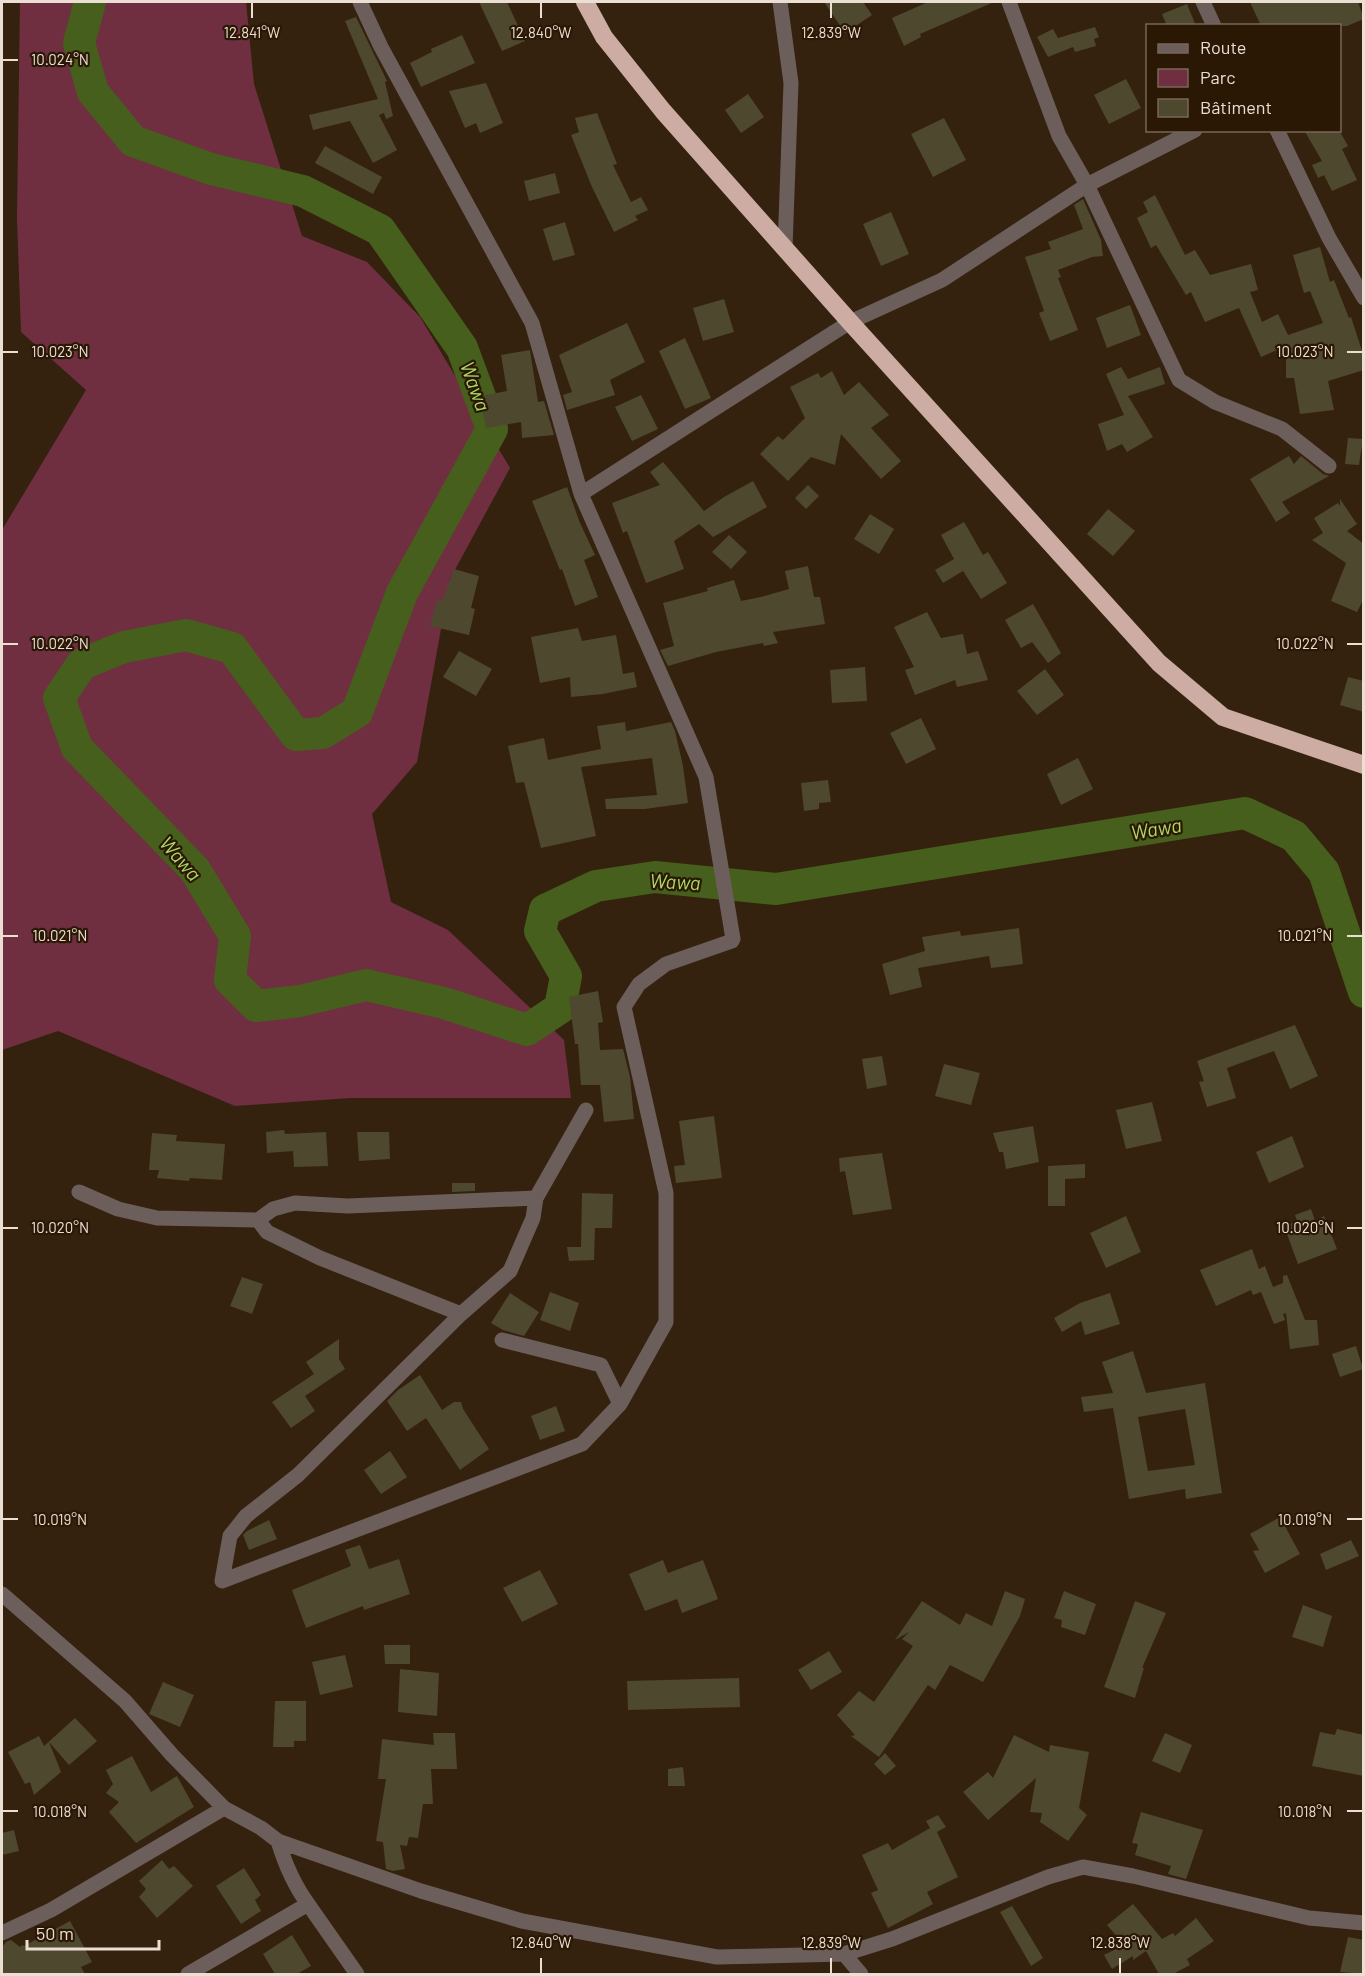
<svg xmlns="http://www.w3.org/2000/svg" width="1365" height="1976" font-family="Barlow,sans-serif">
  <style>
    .green { fill: #6f2f41 }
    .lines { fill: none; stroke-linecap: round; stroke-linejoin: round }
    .river { stroke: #465f1c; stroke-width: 32 }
    .building { fill: #4e482e; fill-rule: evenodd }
    .minor { stroke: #6c5e5b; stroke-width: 15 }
    .highway { stroke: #cdaca3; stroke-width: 18 }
    .ticks { fill: none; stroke: #ebded3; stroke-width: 2 }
    .labels { text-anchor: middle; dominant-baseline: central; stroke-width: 4.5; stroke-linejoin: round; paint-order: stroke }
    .water-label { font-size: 20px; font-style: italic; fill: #abd966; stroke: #2a1805 }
    .ticks-label { font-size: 15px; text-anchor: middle; fill: #ebded3; stroke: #2a1805; stroke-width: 4.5; stroke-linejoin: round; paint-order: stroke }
  </style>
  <rect width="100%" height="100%" fill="#34220f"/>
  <path class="green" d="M20 2H246L254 84 302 236 367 262 420 317 510 468 450 579 417 762 372 814 391 902 448 930 564 1040 571 1098H350L235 1106 58 1031 2 1050V530L86 390 21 332 17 218Z"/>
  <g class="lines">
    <path class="river" d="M90 2 79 43 93 92 133 141 211 169 303 191 380 230 462 348 492 429 402 593 357 712 323 733 296 735 232 648 186 635 124 647 82 664 59 698 77 748 195 870 235 936 230 980 256 1006 300 1001 366 985 444 1003 527 1030 560 1008 566 976 540 931 545 910 596 886 655 877 776 889 1245 813 1294 836 1324 872 1364 992"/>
  </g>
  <path class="building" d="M479 2H507L525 41 502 51Z
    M824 2H863L872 15 845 33Z
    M928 2H994L920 34 921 37 904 46 892 18Z
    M1250 2H1358L1364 19 1347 26H1261Z
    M1187 4 1196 26H1167L1162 14Z
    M356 17 387 81 385 82 393 116 386 119 384 113 379 115 397 150 373 163 350 121 313 130 309 115 378 99 345 21Z
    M1095 27 1099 37 1094 39 1096 46 1075 52 1073 47 1048 57 1037 37 1053 29 1058 38Z
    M462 35 475 63 421 87 410 63 432 52 431 49Z
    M1126 79 1141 108 1109 124 1094 95Z
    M486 83 503 123 480 133 476 123 465 128 449 91Z
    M748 94 764 117 741 133 725 110Z
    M597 113 617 164 613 165 631 202 641 197 648 210 635 216 638 220 614 232 592 187 571 135 579 132 575 118Z
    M944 118 966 160 933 177 911 134Z
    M1304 130H1339L1348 146 1342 149 1357 180 1332 191 1324 175 1318 178 1312 165 1322 161Z
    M325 146 382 177 373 194 315 163Z
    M555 173 560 193 529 201 524 181Z
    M1155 195 1185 255 1195 250 1210 275 1251 264 1258 290 1250 292 1262 322 1278 314 1288 335 1323 323 1310 291 1304 293 1293 255 1320 247 1330 282 1334 280 1349 318 1351 317 1364 357V370L1328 381 1334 410 1300 414 1294 378H1286V346L1261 357 1239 308 1205 322 1191 292 1186 295 1156 245 1151 248 1137 218 1148 212 1143 202Z
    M1083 199 1101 240 1103 256 1092 257 1058 270 1061 277 1058 278 1078 330 1050 341 1039 313 1044 311 1025 257 1051 249 1048 242 1083 229 1074 205Z
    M891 212 909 254 881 266 863 224Z
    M565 222 575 255 553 261 543 229Z
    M724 299 734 332 703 341 693 308Z
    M1130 305 1141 335 1107 348 1096 318Z
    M627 323 645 362 610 380 615 395 567 410 563 395 572 392 559 355Z
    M685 338 711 398 685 409 659 351Z
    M530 350 538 402 544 401 554 435 522 438 521 422 486 428 480 396 507 391 501 355Z
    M1121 367 1128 379 1160 367 1165 384 1128 396 1153 437 1127 452 1122 444 1107 451 1098 424 1124 415 1106 374Z
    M832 371 844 395 859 382 889 415 871 428 901 461 881 479 841 434 835 465 811 457 788 481 760 454 778 436 783 440 805 418 790 387 818 373 821 378Z
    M641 395 658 429 632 441 615 407Z
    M1348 438 1363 439 1359 465 1345 464Z
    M1289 456 1294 464 1301 456 1323 474 1329 476 1282 502 1290 513 1276 522 1250 479Z
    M663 462 704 511 724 497 753 481 767 507 713 537 699 524 674 541 684 569 646 583 627 531 623 533 612 503 660 485 650 472Z
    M808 485 819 496 806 509 795 498Z
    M567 487 580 523 595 555 584 560 598 597 575 606 562 569 560 570 532 501Z
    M1340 499 1357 524 1347 531 1364 544V598L1357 612 1331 601 1346 563 1312 540 1323 533 1314 518 1338 503 1340 506Z
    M1108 509 1135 531 1113 556 1087 534Z
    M870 514 894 529 879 554 854 539Z
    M964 522 983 555 988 552 1007 583 981 599 963 571 943 583 935 570 954 559 941 535Z
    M729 535 747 552 731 569 712 552Z
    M808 566 814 597H820L825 624 773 632 778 643 764 646 763 643 716 652 668 666 660 650 674 646 663 603 708 591 707 588 734 580 741 601 761 597 789 589 785 571Z
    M454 569 479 576 471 608 475 609 469 635 430 626 437 599 442 601Z
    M1033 604 1061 653 1048 663 1032 642 1021 648 1005 620Z
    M927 612 941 638 963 634 967 654 978 651 988 680 957 687 955 680 915 695 905 670 914 667 894 627Z
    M578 628 582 641 616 635 623 674 634 672 637 687 603 694 571 697 570 677 540 683 531 637Z
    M459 651 492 669 476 696 443 677Z
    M865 667 867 701 832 703 830 670Z
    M1045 669 1064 695 1037 715 1017 691Z
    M1348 677 1364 681V712L1340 705Z
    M921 718 936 749 906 764 890 733Z
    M625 722 626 731 671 722 675 731 683 766 688 803 645 809H606L605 799 657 795 652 758 581 767 596 836 541 848 524 782 516 783 508 746 544 738 548 760 601 749 597 726Z
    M1078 758 1093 789 1061 805 1047 774Z
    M828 780 831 802 819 803V809L804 811 801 783Z
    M1019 928 1023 964 991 968 989 956 918 968 922 987 890 995 882 964 925 951 922 937 960 931 961 936Z
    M598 991 603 1022 598 1023 600 1050 623 1049 630 1077 634 1119 604 1122 600 1085H581L578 1044H575L569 997Z
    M1295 1025 1318 1076 1290 1089 1274 1051 1227 1068 1236 1098 1207 1107 1199 1082 1204 1081 1197 1061Z
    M882 1056 887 1085 867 1089 862 1059Z
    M944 1064 980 1073 971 1105 935 1096Z
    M1152 1102 1162 1141 1126 1149 1116 1110Z
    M714 1116 722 1178 676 1183 674 1166 685 1165 679 1121Z
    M1033 1126 1039 1162 1006 1169 1003 1152H999L993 1133Z
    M284 1130 285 1134 326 1132 328 1166 294 1167 293 1151 267 1153 266 1132Z
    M357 1132H389L390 1159 359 1161Z
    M152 1133 177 1135 176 1141 225 1144 222 1180 190 1178 189 1181 157 1178 159 1170H149Z
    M1292 1136 1304 1167 1269 1183 1256 1152Z
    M882 1153 892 1209 853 1215 845 1171 840 1172 839 1158Z
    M1085 1164V1178L1065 1179V1206H1048V1166Z
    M452 1183H475V1191L452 1192Z
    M582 1193 613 1194 612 1228H595L594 1260 569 1261 567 1247H581Z
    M1311 1209 1315 1221 1324 1216 1337 1249 1298 1264 1284 1226 1297 1221 1295 1215Z
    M1126 1216 1141 1252 1106 1268 1090 1233Z
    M1252 1249 1259 1269 1265 1266 1273 1287 1283 1283V1276L1287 1275 1305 1320H1317L1319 1345 1290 1349 1286 1313 1283 1314 1285 1320 1274 1324 1261 1292 1253 1295 1251 1290 1216 1306 1200 1270Z
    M242 1277 263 1284 252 1314 230 1306Z
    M550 1292 579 1303 570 1331 540 1320Z
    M510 1293 539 1312 524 1336 503 1330 491 1323Z
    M1110 1293 1120 1324 1085 1335 1081 1321 1062 1332 1054 1318 1080 1303Z
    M339 1339V1359L345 1369 305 1396 315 1411 291 1428 272 1402 314 1374 306 1362Z
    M1356 1346 1363 1369 1340 1377 1332 1354Z
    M1133 1351 1146 1393 1205 1383 1222 1493 1186 1499 1185 1489 1129 1499 1113 1408 1084 1412 1081 1397 1113 1393 1102 1362ZM1185 1409 1195 1465 1148 1471 1138 1417Z
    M420 1375 442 1410 454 1402H461L463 1409 489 1449 460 1470 426 1418 407 1431 387 1401 398 1390Z
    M556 1406 565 1431 540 1440 531 1416Z
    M390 1451 407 1477 381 1494 364 1470Z
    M1280 1517 1300 1554 1265 1573 1253 1551 1259 1550 1250 1534Z
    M269 1520 277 1539 249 1550 243 1535 247 1531Z
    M1351 1540 1359 1556 1326 1570 1320 1554Z
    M360 1545 369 1569 399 1559 410 1594 364 1610 363 1606 306 1628 292 1590 351 1566 345 1550Z
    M663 1560 668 1573 703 1560 718 1599 682 1613 677 1599 645 1611 629 1574Z
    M540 1570 558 1604 522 1622 503 1588Z
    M1005 1591 1025 1599 1020 1616 983 1682 950 1665 935 1690 928 1685 879 1757 851 1736 855 1735 837 1715 859 1691 874 1702 913 1646 902 1639 909 1632 895 1640 922 1601 960 1625 966 1613 992 1626Z
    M1064 1591 1096 1604 1085 1635 1061 1627 1062 1620 1054 1618Z
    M1135 1601 1166 1613 1142 1668H1144L1135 1698 1104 1687Z
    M1303 1605 1332 1616 1323 1647 1292 1637Z
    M384 1645H410V1664H385Z
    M829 1651 842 1672 811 1690 798 1670Z
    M345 1655 353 1687 320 1695 312 1662Z
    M400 1669 439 1673 437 1716 398 1712Z
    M739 1678 740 1707 628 1710 627 1681Z
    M163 1682 194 1695 180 1727 149 1714Z
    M275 1701H306V1741H294V1747H273Z
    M75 1718 97 1741 69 1765 49 1742 61 1772 34 1795 30 1782 25 1784 8 1752 39 1736 44 1746Z
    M1337 1729 1364 1735V1776L1312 1766 1320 1732 1335 1735Z
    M433 1733H455L457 1769H431L433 1804H423L418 1838 409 1837 407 1846 400 1845 405 1869 393 1871 386 1869 383 1842 376 1841 386 1779H378L382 1739 434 1745Z
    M1165 1733 1192 1745 1180 1773 1152 1761Z
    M1014 1735 1049 1752 1050 1745 1089 1752 1079 1808 1087 1815 1068 1841 1040 1822 1042 1813 1030 1812 1036 1778 988 1820 963 1792 988 1772 993 1778Z
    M885 1753 896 1766 885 1775 874 1764Z
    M132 1756 151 1792 177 1776 194 1807 136 1843 109 1812 119 1802 106 1793 113 1784 106 1770Z
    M683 1767 685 1786H668V1769Z
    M1141 1812 1203 1830 1186 1879 1168 1874 1171 1866 1135 1855 1138 1844 1132 1843Z
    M938 1815 946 1827 937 1832 958 1877 927 1892 933 1904 888 1928 871 1893 878 1890 862 1855 888 1843 892 1850 930 1828 926 1821Z
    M14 1830 19 1851 2 1855V1833Z
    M162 1860 169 1869 174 1866 193 1886 157 1918 139 1897 146 1889 139 1881Z
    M244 1868 261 1895 255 1900 261 1911 241 1924 216 1886Z
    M1133 1904 1162 1939 1173 1933 1175 1936 1196 1918 1214 1941 1187 1959 1190 1965 1173 1974H1159L1146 1951 1133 1960V1956L1112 1969 1104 1955 1124 1945 1107 1925Z
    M1012 1906 1043 1958 1031 1966 1000 1912Z
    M70 1921 92 1962 81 1967 85 1974H2V1947L6 1942 11 1940 20 1947 22 1945 24 1946Z
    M292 1935 311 1966 297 1974H275L263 1954Z
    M1348 1937 1364 1940V1974L1340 1972Z"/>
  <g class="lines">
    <path class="minor" d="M360 2 381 47 532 323 581 494 706 777 733 939 732 941 666 964 639 984 624 1007 666 1193V1322L620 1404
      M780 2 791 83 785 248
      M1009 2 1059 136 1087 185 1179 380 1215 402 1282 429 1329 466
      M1203 2 1214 26
      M1277 130 1329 238 1364 298
      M581 494 850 322 942 280 1087 185 1195 130
      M79 1192 118 1209 157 1218 258 1220 273 1209 295 1203 348 1206 536 1198
      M258 1220 267 1232 320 1258 461 1314
      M502 1340 601 1365 620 1404 582 1444 222 1581 230 1536 246 1516 298 1475 461 1314 510 1271 533 1218 536 1198 586 1110
      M2 1594 125 1701 172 1755 224 1808 261 1828 278 1841 421 1891 522 1921 717 1957 844 1954 892 1939 1048 1877 1083 1867 1133 1876 1309 1918 1364 1923
      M278 1841C285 1864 294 1885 308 1904
      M2 1933 51 1910 224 1808
      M844 1954 861 1974
      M188 1974 308 1904 357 1974"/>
    <path class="highway" d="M585 2 604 37 663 111 850 322 1159 663 1223 717 1364 765"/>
  </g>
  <path class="ticks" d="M252 3V18M541 3V18M831 3V18M3 60H18M3 352H18M1347 352H1362M3 644H18M1347 644H1362M3 936H18M1347 936H1362M3 1228H18M1347 1228H1362M3 1519H18M1347 1519H1362M3 1811H18M1347 1811H1362M541 1958V1973M831 1958V1973M1120 1958V1973"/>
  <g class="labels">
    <g class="water-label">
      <text transform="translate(476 386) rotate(70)">Wawa</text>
      <text transform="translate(1156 828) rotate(-9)">Wawa</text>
      <text transform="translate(181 858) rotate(49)">Wawa</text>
      <text transform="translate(675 881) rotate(3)">Wawa</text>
    </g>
  </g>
  <g class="ticks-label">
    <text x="252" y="38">12.841°W</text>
    <text x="541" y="38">12.840°W</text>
    <text x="831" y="38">12.839°W</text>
    <text x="60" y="65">10.024°N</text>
    <text x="60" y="357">10.023°N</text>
    <text x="1305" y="357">10.023°N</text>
    <text x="60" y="649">10.022°N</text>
    <text x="1305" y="649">10.022°N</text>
    <text x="60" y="941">10.021°N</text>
    <text x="1305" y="941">10.021°N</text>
    <text x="60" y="1233">10.020°N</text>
    <text x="1305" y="1233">10.020°N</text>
    <text x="60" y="1525">10.019°N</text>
    <text x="1305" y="1525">10.019°N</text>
    <text x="60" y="1817">10.018°N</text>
    <text x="1305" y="1817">10.018°N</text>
    <text x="541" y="1948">12.840°W</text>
    <text x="831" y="1948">12.839°W</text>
    <text x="1120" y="1948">12.838°W</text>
  </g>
  <rect width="1365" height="1976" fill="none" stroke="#ebded3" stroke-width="6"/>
  <rect x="1146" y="24" width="195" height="108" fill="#2a1805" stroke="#776757" stroke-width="1.5"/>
  <rect x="1158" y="44" width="30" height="9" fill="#6c5e5b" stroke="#776757" stroke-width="1.5"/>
  <text x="1200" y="54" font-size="18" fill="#ebded3">Route</text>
  <rect x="1158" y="69" width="30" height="18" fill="#6f2f41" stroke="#776757" stroke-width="1.5"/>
  <text x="1200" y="84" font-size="18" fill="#ebded3">Parc</text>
  <rect x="1158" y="99" width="30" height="18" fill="#4e482e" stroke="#776757" stroke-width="1.5"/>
  <text x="1200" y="114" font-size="18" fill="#ebded3">Bâtiment</text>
  <path d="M27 1940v9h132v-9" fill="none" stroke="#ebded3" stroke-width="3"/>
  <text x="36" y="1940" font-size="18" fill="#ebded3" stroke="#2a1805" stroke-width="4.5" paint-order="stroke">50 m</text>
</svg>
